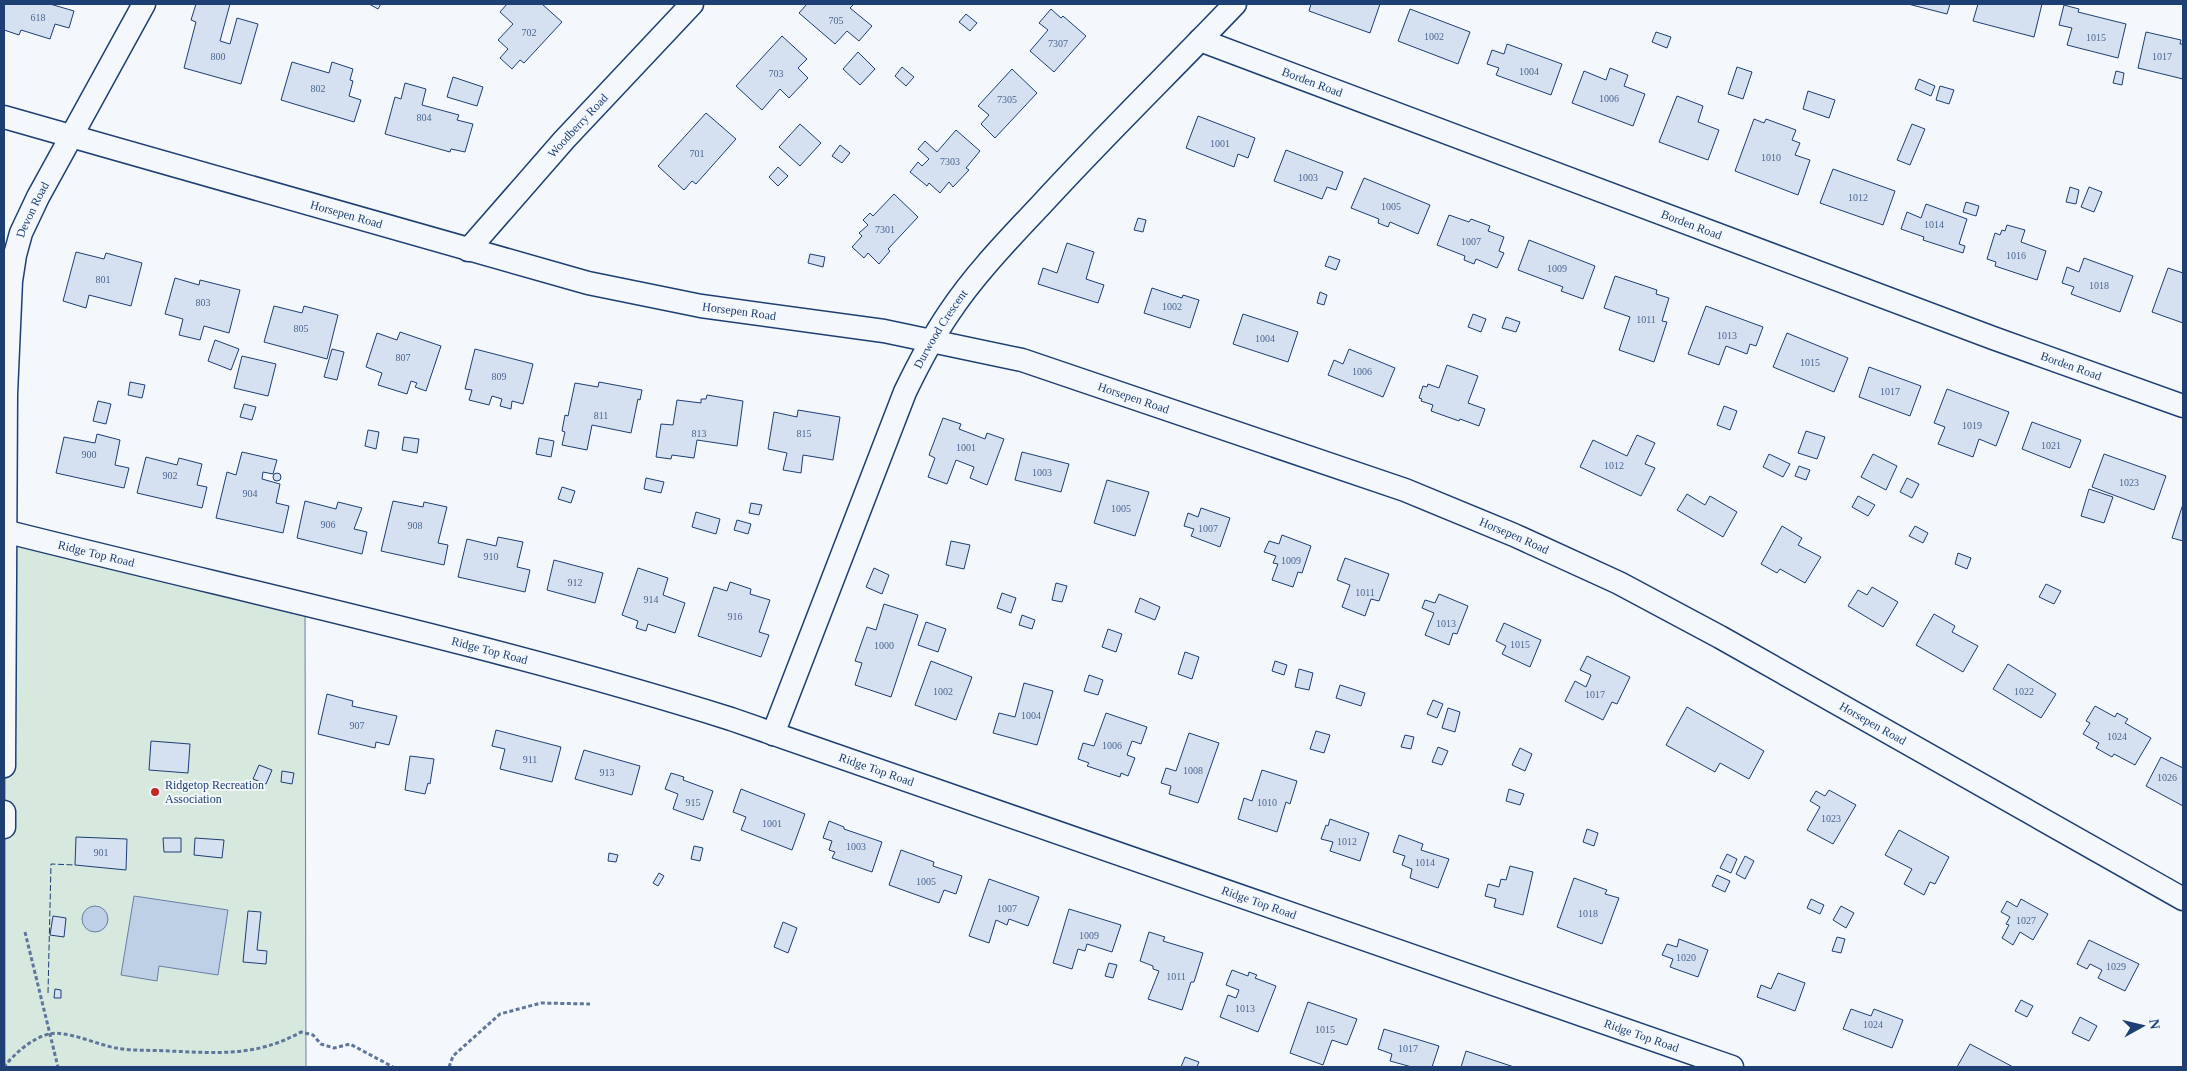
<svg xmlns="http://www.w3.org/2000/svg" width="2187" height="1071" font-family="Georgia,serif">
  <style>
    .green { fill: #d7e8df; stroke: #687fa3 }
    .water { fill: #bed0e5; stroke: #687fa3 }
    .building { fill: #d5e0f0; stroke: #1d3f73 }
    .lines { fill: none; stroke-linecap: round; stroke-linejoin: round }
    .minor-casing { stroke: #1d3f73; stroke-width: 25 }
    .path { stroke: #5e769c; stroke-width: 3; stroke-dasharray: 4 2.5; stroke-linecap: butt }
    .minor { stroke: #f4f7fb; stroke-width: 22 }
    .fence { stroke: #1d3f73; stroke-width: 1; stroke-dasharray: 6 2.5; stroke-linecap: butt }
    .poi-dot { fill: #c62828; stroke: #f4f7fb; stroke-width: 2 }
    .labels { text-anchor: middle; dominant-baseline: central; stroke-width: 4; stroke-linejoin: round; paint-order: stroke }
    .number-label { font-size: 10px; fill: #4b6792 }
    .street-label { font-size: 12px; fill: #1d3f73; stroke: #f4f7fb }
    .poi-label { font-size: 12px; fill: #1d3f73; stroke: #f4f7fb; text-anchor: start }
  </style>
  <rect width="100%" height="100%" fill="#f4f7fb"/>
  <path class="green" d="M5 531 305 605 306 1067H5Z"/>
  <path class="water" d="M134 896 228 910 218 975 159 966 157 981 121 975Z
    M82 919a13 13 0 1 1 26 0a13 13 0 1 1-26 0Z"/>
  <path class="building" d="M4 4H50L74 11 69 28 55 24 50 39 21 30 19 35 4 30Z
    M196 4H230L220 41 230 44 237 18 258 24 241 84 184 68 196 22 191 20Z
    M369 4H381L378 9Z
    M507 4H542L562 22 524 63 520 60 512 69 500 58 508 49 498 40 513 24 500 12Z
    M807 4H854L850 8 872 26 859 41 847 31 835 44 799 13Z
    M1311 4H1380L1370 33 1309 11Z
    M1908 4H1950L1947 14Z
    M1978 4H2042L2034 37 1973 21Z
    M2064 5 2079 9 2078 12 2126 24 2118 58 2067 45 2072 28 2059 25Z
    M1051 9 1061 18 1063 16 1086 36 1054 72 1030 51 1048 30 1039 23Z
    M1410 9 1470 32 1458 64 1398 41Z
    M966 14 977 23 970 31 959 22Z
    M1656 32 1671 37 1667 48 1652 42Z
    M2146 32 2181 40 2180 44H2183V79L2138 68Z
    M782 36 807 59 798 68 808 78 789 98 780 89 762 110 736 86Z
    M1507 44 1562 64 1551 95 1496 75 1499 68 1487 64 1492 50 1504 54Z
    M858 52 875 69 860 85 843 69Z
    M292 62 329 73 332 62 353 69 350 80 353 81 349 96 361 100 354 122 281 100Z
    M902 67 914 77 906 86 895 76Z
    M1737 67 1752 72 1743 99 1728 94Z
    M1610 68 1628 75 1624 86 1645 94 1633 126 1572 103 1584 71 1606 80Z
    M1012 69 1037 93 995 138 981 124 989 115 978 106Z
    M2116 71 2124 73 2122 85 2113 83Z
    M453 77 483 87 477 106 447 97Z
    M1919 79 1935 86 1931 96 1915 89Z
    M405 83 426 89 422 105 459 115 457 120 473 124 465 152 451 149 450 152 385 134 395 97 401 99Z
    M1940 86 1954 90 1949 104 1936 100Z
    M1808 91 1835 100 1829 118 1803 109Z
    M1677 96 1703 106 1698 122 1719 130 1708 160 1659 142Z
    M706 113 736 139 696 184 692 181 684 190 658 166Z
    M1198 116 1255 138 1248 158 1238 154 1234 167 1186 148Z
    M1754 119 1764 123 1766 119 1796 130 1792 140 1800 143 1795 155 1810 160 1798 195 1735 171Z
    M800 124 821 143 800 166 779 147Z
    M1912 124 1925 129 1910 165 1897 160Z
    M956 130 980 151 966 168 969 170 953 187 949 182 940 193 929 183 927 186 910 172 918 162 922 166 929 159 918 149 925 141 937 152Z
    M840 145 850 153 842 163 832 156Z
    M1286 150 1343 172 1336 190 1327 187 1322 199 1274 181Z
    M778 167 788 176 778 186 769 177Z
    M1833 169 1895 191 1883 225 1820 203Z
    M1364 178 1430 205 1418 234 1390 222 1388 227 1378 223 1379 219 1351 208Z
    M2070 187 2079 190 2076 204 2066 202Z
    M2089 187 2102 192 2094 212 2081 207Z
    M894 194 918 217 888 249 890 251 879 264 868 253 864 258 852 247 862 236 859 233 868 225 863 220 870 213 873 216Z
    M1966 202 1979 206 1976 216 1963 212Z
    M1926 204 1967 219 1959 244 1965 246 1963 253 1923 240 1924 237 1901 229 1907 212 1921 218Z
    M1449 215 1469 222 1471 219 1490 226 1488 231 1504 237 1499 251 1504 253 1497 268 1476 259 1474 264 1464 260 1465 256 1437 245Z
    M1138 218 1146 220 1143 232 1134 230Z
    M2007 225 2025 230 2021 242 2046 251 2037 280 1995 266 1996 262 1987 259 1995 233 2000 235 2002 230 2005 231Z
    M1529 240 1595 266 1583 299 1561 291 1563 287 1518 270Z
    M1067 243 1094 252 1086 279 1104 285 1098 303 1038 284 1043 268 1057 273Z
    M76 252 104 259 106 253 142 263 131 306 89 295 86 308 63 301Z
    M810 254 825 257 823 267 808 263Z
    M1329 256 1340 260 1336 270 1325 266Z
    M2084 258 2133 276 2120 312 2071 294 2074 287 2062 283 2067 267 2079 272Z
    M2168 268 2183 273V323L2152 312Z
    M1615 276 1657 290 1656 294 1669 298 1662 321 1667 322 1654 362 1619 350 1630 317 1604 308Z
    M175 278 199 285 200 280 240 290 229 333 204 326 200 340 179 335 183 319 165 314Z
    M1152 288 1182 298 1183 295 1199 300 1190 328 1144 313Z
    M1320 292 1327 295 1324 305 1317 303Z
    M274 306 302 313 304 306 338 315 327 359 264 342Z
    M1706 306 1763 327 1756 346 1750 344 1747 354 1726 346 1719 365 1688 354Z
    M1243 314 1298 332 1288 362 1233 344Z
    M1473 314 1486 319 1481 332 1468 327Z
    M1506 317 1520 322 1516 332 1502 328Z
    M400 332 441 346 426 391 415 387 417 383 411 381 407 394 378 385 382 373 366 367 377 333 397 340Z
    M1787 333 1848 358 1834 392 1773 367Z
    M215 340 239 349 231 370 208 361Z
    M332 349 344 352 337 380 324 377Z
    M475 349 533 364 523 404 512 401 511 409 500 406 502 399 492 396 489 405 469 400 472 390 465 389Z
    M1349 349 1395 368 1383 397 1328 375 1334 360 1343 364Z
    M242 356 276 364 268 396 234 388Z
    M1447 365 1478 376 1468 403 1485 409 1479 426 1460 419 1459 421 1431 411 1433 405 1421 401 1422 399 1419 398 1423 386 1427 387 1428 384 1439 388Z
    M1869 367 1921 386 1910 416 1859 397Z
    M130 382 145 385 142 398 128 395Z
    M599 382 642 390 640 400 638 399 631 433 592 425 587 450 562 445 565 432 562 431 565 415 568 416 575 383 598 387Z
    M1947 389 2009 412 1996 446 1979 439 1973 457 1938 444 1945 427 1934 423Z
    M707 395 743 401 737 446 697 440 694 458 672 455 671 459 656 457 661 424 673 425 677 400 701 403V399H706Z
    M98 401 111 404 106 424 93 421Z
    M244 404 256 407 252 420 240 417Z
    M1724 406 1737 411 1730 430 1717 425Z
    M798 410 840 417 833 460 803 455 801 473 783 470 787 453 768 449 774 412 797 417Z
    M943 418 961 424 959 429 985 439 987 433 1004 439 987 485 970 478 974 467 956 460 947 484 928 477 935 458 929 455Z
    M2032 422 2081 440 2070 468 2022 449Z
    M368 430 379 432 376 449 365 446Z
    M1806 431 1825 437 1817 459 1798 453Z
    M97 434 120 440 115 465 129 468 124 488 56 473 64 437 95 443Z
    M1637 435 1655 443 1645 464 1655 468 1641 496 1580 467 1593 440 1627 456Z
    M404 437 419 439 417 453 402 450Z
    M539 438 554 441 551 457 536 454Z
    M242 452 277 460 273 474 263 472 262 479 280 484 276 503 289 506 283 533 216 518 227 472 236 475Z
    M1022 452 1069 464 1061 492 1015 480Z
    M1769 454 1790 464 1783 477 1763 467Z
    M1873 454 1897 466 1886 490 1861 477Z
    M2104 454 2166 476 2154 510 2092 487Z
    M146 457 177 465 179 458 202 464 197 485 207 487 202 508 137 493Z
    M1799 466 1810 470 1806 480 1795 476Z
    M273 477a4 4 0 1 1 8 0a4 4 0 1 1-8 0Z
    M646 478 664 482 661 493 644 489Z
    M1907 478 1919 484 1912 498 1900 492Z
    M1107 480 1149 492 1135 536 1094 523Z
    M562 487 575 491 571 503 558 499Z
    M2089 489 2113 497 2104 523 2081 516Z
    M1687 494 1705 505 1710 496 1737 512 1723 537 1677 510Z
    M1858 496 1875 505 1868 516 1852 507Z
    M305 501 336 509 338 502 362 508 354 529 367 532 362 554 297 538Z
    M393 501 423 507 424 502 447 507 438 543 448 545 444 565 381 551Z
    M751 503 762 505 759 515 749 513Z
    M2183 504V541L2172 538Z
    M1201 508 1230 518 1220 547 1191 536 1194 529 1184 526 1188 513 1198 517Z
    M696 512 720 519 716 534 692 527Z
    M737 520 751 524 748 534 734 530Z
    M1782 526 1802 538 1798 545 1821 557 1805 583 1780 569 1777 573 1761 564Z
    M1915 526 1928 533 1923 543 1909 536Z
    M1282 535 1311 546 1302 573 1298 572 1293 587 1272 580 1278 564 1273 563 1276 556 1264 552 1269 541 1279 544Z
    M498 537 523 542 517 567 530 570 525 592 458 577 467 539 496 546Z
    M951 541 970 545 964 569 946 565Z
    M1958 553 1971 558 1967 569 1955 564Z
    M1345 558 1389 574 1379 601 1371 599 1365 616 1342 607 1350 585 1337 580Z
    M554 560 603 573 595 603 547 590Z
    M638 568 668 578 663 595 685 603 675 633 648 624 646 631 636 628 638 621 622 615Z
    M874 568 889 575 882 594 866 587Z
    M730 582 751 589 750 594 770 600 759 632 769 635 761 657 698 636 714 587 727 591Z
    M1056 583 1067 586 1062 602 1052 600Z
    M2046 584 2061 591 2054 604 2039 597Z
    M1872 587 1898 602 1883 627 1848 606 1858 590 1867 595Z
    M1002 593 1016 598 1011 613 997 608Z
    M1439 594 1468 606 1457 634 1453 633 1449 645 1425 635 1434 613 1422 608 1425 600 1435 603Z
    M1140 598 1160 607 1155 620 1135 612Z
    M884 604 918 615 891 697 855 685 862 663 855 661 867 627 876 630Z
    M1934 614 1955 626 1952 632 1978 646 1963 672 1916 645Z
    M1022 615 1035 620 1032 629 1019 625Z
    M926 622 946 629 938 652 918 645Z
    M1504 623 1541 640 1530 667 1502 654 1506 646 1496 641Z
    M1108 629 1122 634 1116 652 1102 647Z
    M1185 652 1199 657 1192 679 1178 674Z
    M1587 656 1630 677 1617 704 1612 702 1603 720 1565 701 1575 681 1586 687 1591 675 1580 670Z
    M931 661 972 677 956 720 915 705Z
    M1275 661 1287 665 1284 675 1272 671Z
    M2008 664 2056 694 2041 718 1993 689Z
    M1299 669 1313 673 1309 690 1295 687Z
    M1089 675 1103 680 1098 695 1084 691Z
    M1024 683 1053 691 1037 745 993 733 999 713 1015 717Z
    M1340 685 1365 693 1361 706 1336 698Z
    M327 694 353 701 352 706 397 716 389 745 376 742 375 748 318 734Z
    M1433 700 1443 704 1437 718 1427 714Z
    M2095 706 2115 717 2117 713 2128 719 2125 723 2151 738 2135 765 2114 754 2112 757 2096 748 2099 743 2083 734 2090 723 2086 721Z
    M1687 707 1764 751 1749 779 1720 763 1715 772 1666 745Z
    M1448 708 1460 712 1455 732 1442 728Z
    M1106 713 1147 727 1141 744 1132 741 1127 755 1135 758 1128 776 1121 773 1120 777 1087 766 1089 763 1078 759 1083 743 1094 746Z
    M496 730 561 747 552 782 500 769 505 749 492 746Z
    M1316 731 1330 735 1324 753 1310 749Z
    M1189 733 1219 743 1198 803 1169 794 1171 786 1161 783 1166 768 1176 771Z
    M1405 735 1414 737 1411 749 1401 747Z
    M151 741 190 744 188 773 149 770Z
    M1438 747 1448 751 1442 765 1432 762Z
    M1520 748 1532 754 1525 771 1512 765Z
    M584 750 640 766 632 795 575 779Z
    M410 756 434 759 430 784 428 783 425 794 405 790Z
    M2161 757 2183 768V806L2146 786Z
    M259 765 272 770 266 784 253 779Z
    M1262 770 1297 781 1290 804 1286 802 1277 832 1238 819 1244 798 1252 801Z
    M282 771 294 773 292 784 281 782Z
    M671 773 684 777 683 780 713 791 703 820 673 809 678 794 665 789Z
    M741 789 805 814 792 850 741 830 746 817 733 812Z
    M1509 789 1524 794 1520 805 1506 801Z
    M1829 790 1856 805 1833 844 1807 830 1820 807 1810 801 1816 791 1825 796Z
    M1330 819 1369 833 1360 861 1330 851 1333 842 1321 839 1326 825 1328 826Z
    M829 821 844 827V829L882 842 872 872 832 858 835 852 829 850 832 841 823 838Z
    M1587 829 1598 833 1594 846 1583 842Z
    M1899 830 1949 857 1935 884 1930 882 1924 895 1904 884 1912 869 1885 855Z
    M1399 835 1423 844 1421 850 1449 859 1438 888 1410 878 1412 869 1402 865 1405 856 1393 852Z
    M76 837 127 839 126 870 75 865Z
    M163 838H181V852H164Z
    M195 838 224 840 222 858 194 855Z
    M694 846 703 848 700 861 691 859Z
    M901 850 934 862 933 866 962 876 956 894 944 890 939 903 889 885Z
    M609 853 618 855 616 862 608 861Z
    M1727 854 1737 859 1731 873 1720 868Z
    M1745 856 1754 861 1745 879 1736 874Z
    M1510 866 1533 872 1523 915 1494 907 1496 899 1485 896 1488 884 1499 887 1501 879 1506 880Z
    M659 873 664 876 658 886 653 883Z
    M1717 875 1730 881 1725 892 1712 886Z
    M1574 878 1607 890 1605 894 1619 898 1602 944 1557 927Z
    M989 879 1039 897 1028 926 1009 919 1007 925 996 920 989 943 969 936Z
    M1811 899 1824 905 1820 914 1807 908Z
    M2021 899 2048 914 2033 940 2020 932 2013 945 2002 938 2009 925 2006 924 2010 917 2001 912 2007 901 2017 907Z
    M1841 906 1854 913 1846 928 1833 920Z
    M1069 909 1121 925 1112 952 1087 944 1085 951 1078 949 1072 969 1053 963Z
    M248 911 261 912 257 950 267 951 266 964 243 962Z
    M53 916 66 918 64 937 50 935Z
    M783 922 797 928 788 953 774 947Z
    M1149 932 1165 937 1163 941 1203 953 1194 982H1191L1182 1010 1148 999 1159 971 1153 969V966L1140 961Z
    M1837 937 1845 939 1841 953 1832 951Z
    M1679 939 1708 950 1698 977 1670 967 1673 959 1662 955 1667 944 1677 947Z
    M2089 940 2139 964 2125 991 2098 978 2102 970 2090 964 2087 969 2077 964Z
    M1109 963 1117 965 1113 978 1105 976Z
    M1232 970 1248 976 1249 972 1257 975 1255 978 1276 986 1258 1032 1220 1017 1228 995 1236 998 1239 990 1226 985Z
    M1778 973 1805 983 1795 1011 1757 997 1761 985 1771 989Z
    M55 989 61 990V998H54Z
    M2021 1000 2033 1006 2027 1017 2015 1011Z
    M1308 1002 1357 1019 1347 1045 1332 1040 1323 1065 1290 1053Z
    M1851 1009 1871 1016 1874 1009 1903 1020 1892 1048 1843 1029Z
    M2080 1017 2097 1026 2089 1041 2072 1033Z
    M1384 1029 1439 1046 1432 1067H1412L1390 1061 1392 1054 1378 1049Z
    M1970 1044 2013 1067H1957Z
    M1466 1051 1514 1067H1461Z
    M1185 1057 1199 1062 1197 1067H1181Z"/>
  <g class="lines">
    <g class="minor-casing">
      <g id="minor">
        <path id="s1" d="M1200 40 1993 338 2183 406"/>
        <path id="s2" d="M4 117 588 283 701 306 884 331 1022 360 1405 490 1514 535 1619 583 1720 637 2183 899"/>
        <path id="s3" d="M468 250 564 140 692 4"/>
        <path id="s4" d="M4 531C246 592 492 644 731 719L1732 1067"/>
        <path id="s5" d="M773 734 905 392C918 365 932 338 949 313 975 274 1008 240 1040 206 1103 137 1170 72 1235 4"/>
        <path id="s6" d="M4 766 6 394 11 281 15 255 21 233 38 197 144 4"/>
        <path d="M4 812V827"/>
      </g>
    </g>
    <path class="path" d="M25 932 58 1067
      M4 1067C14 1054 32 1038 49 1034 67 1030 98 1045 116 1048 133 1051 151 1050 169 1051 218 1053 256 1057 301 1032L313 1035 321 1044 334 1048 350 1044 393 1067
      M449 1067 453 1056 500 1014 541 1003 590 1004"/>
    <use href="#minor" class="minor"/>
    <path class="fence" d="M48 993 51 864 75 865"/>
  </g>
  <circle class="poi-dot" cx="155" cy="792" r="5"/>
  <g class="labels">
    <g class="number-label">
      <text x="38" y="17">618</text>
      <text x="836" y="20">705</text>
      <text x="529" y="32">702</text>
      <text x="1434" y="36">1002</text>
      <text x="2096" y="37">1015</text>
      <text x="1058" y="43">7307</text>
      <text x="218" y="56">800</text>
      <text x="2162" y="56">1017</text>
      <text x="1529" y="71">1004</text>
      <text x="776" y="73">703</text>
      <text x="318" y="88">802</text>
      <text x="1609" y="98">1006</text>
      <text x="1007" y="99">7305</text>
      <text x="424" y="117">804</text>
      <text x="1220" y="143">1001</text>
      <text x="697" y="153">701</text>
      <text x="1771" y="157">1010</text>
      <text x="950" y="161">7303</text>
      <text x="1308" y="177">1003</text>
      <text x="1858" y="197">1012</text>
      <text x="1391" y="206">1005</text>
      <text x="1934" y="224">1014</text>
      <text x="885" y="229">7301</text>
      <text x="1471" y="241">1007</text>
      <text x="2016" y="255">1016</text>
      <text x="1557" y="268">1009</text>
      <text x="103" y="279">801</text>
      <text x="2099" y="285">1018</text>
      <text x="203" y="302">803</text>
      <text x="1172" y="306">1002</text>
      <text x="1646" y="319">1011</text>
      <text x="301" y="328">805</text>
      <text x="1727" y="335">1013</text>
      <text x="1265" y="338">1004</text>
      <text x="403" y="357">807</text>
      <text x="1810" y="362">1015</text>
      <text x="1362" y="371">1006</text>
      <text x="499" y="376">809</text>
      <text x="1890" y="391">1017</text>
      <text x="601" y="415">811</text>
      <text x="1972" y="425">1019</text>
      <text x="699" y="433">813</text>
      <text x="804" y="433">815</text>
      <text x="2051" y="445">1021</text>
      <text x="966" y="447">1001</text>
      <text x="89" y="454">900</text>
      <text x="1614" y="465">1012</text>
      <text x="1042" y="472">1003</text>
      <text x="170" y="475">902</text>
      <text x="2129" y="482">1023</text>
      <text x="250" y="493">904</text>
      <text x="1121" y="508">1005</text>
      <text x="328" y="524">906</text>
      <text x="415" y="525">908</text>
      <text x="1208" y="528">1007</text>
      <text x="491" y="556">910</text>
      <text x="1291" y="560">1009</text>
      <text x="575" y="582">912</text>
      <text x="1365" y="592">1011</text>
      <text x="651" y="599">914</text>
      <text x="735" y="616">916</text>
      <text x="1446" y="623">1013</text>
      <text x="1520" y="644">1015</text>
      <text x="884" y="645">1000</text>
      <text x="943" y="691">1002</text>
      <text x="2024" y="691">1022</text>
      <text x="1595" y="694">1017</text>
      <text x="1031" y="715">1004</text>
      <text x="357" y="725">907</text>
      <text x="2117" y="736">1024</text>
      <text x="1112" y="745">1006</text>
      <text x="530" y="759">911</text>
      <text x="1193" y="770">1008</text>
      <text x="607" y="772">913</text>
      <text x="2167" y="777">1026</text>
      <text x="693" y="802">915</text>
      <text x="1267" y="802">1010</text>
      <text x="1831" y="818">1023</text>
      <text x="772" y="823">1001</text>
      <text x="1347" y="841">1012</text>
      <text x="856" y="846">1003</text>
      <text x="101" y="852">901</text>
      <text x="1425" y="862">1014</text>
      <text x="926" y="881">1005</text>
      <text x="1007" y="908">1007</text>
      <text x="1588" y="913">1018</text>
      <text x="2026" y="920">1027</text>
      <text x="1089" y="935">1009</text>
      <text x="1686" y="957">1020</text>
      <text x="2116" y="966">1029</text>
      <text x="1176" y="976">1011</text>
      <text x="1245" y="1008">1013</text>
      <text x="1873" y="1024">1024</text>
      <text x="1325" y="1029">1015</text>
      <text x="1408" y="1048">1017</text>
    </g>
    <g class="street-label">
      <text stroke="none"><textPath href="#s1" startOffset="120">Borden Road</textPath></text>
      <text stroke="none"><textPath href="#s3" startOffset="166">Woodberry Road</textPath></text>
      <text stroke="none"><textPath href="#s6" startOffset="560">Devon Road</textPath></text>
      <text stroke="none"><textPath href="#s2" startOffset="356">Horsepen Road</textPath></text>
      <text stroke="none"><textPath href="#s1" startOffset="525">Borden Road</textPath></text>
      <text stroke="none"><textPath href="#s2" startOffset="761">Horsepen Road</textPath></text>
      <text stroke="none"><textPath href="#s5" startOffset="439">Durwood Crescent</textPath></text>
      <text stroke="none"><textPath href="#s1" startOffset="930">Borden Road</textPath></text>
      <text stroke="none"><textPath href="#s2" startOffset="1166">Horsepen Road</textPath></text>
      <text stroke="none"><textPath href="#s2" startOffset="1571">Horsepen Road</textPath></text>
      <text stroke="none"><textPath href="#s4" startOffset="95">Ridge Top Road</textPath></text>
      <text stroke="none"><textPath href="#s4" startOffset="500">Ridge Top Road</textPath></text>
      <text stroke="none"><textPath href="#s2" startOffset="1976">Horsepen Road</textPath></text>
      <text stroke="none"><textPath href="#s4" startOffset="905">Ridge Top Road</textPath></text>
      <text stroke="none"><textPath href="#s4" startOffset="1310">Ridge Top Road</textPath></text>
      <text stroke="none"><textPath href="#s4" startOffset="1715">Ridge Top Road</textPath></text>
    </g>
    <g class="poi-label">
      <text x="165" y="785">Ridgetop Recreation<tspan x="165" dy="14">Association</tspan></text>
    </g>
  </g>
  <rect width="2187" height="1071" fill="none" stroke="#1d3f73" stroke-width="10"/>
  <g transform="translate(2142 1026) rotate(82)" stroke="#f4f7fb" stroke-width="4" paint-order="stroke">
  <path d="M0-4L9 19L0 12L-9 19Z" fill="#1d3f73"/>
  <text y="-8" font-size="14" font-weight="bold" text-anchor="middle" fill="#1d3f73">N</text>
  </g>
</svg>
